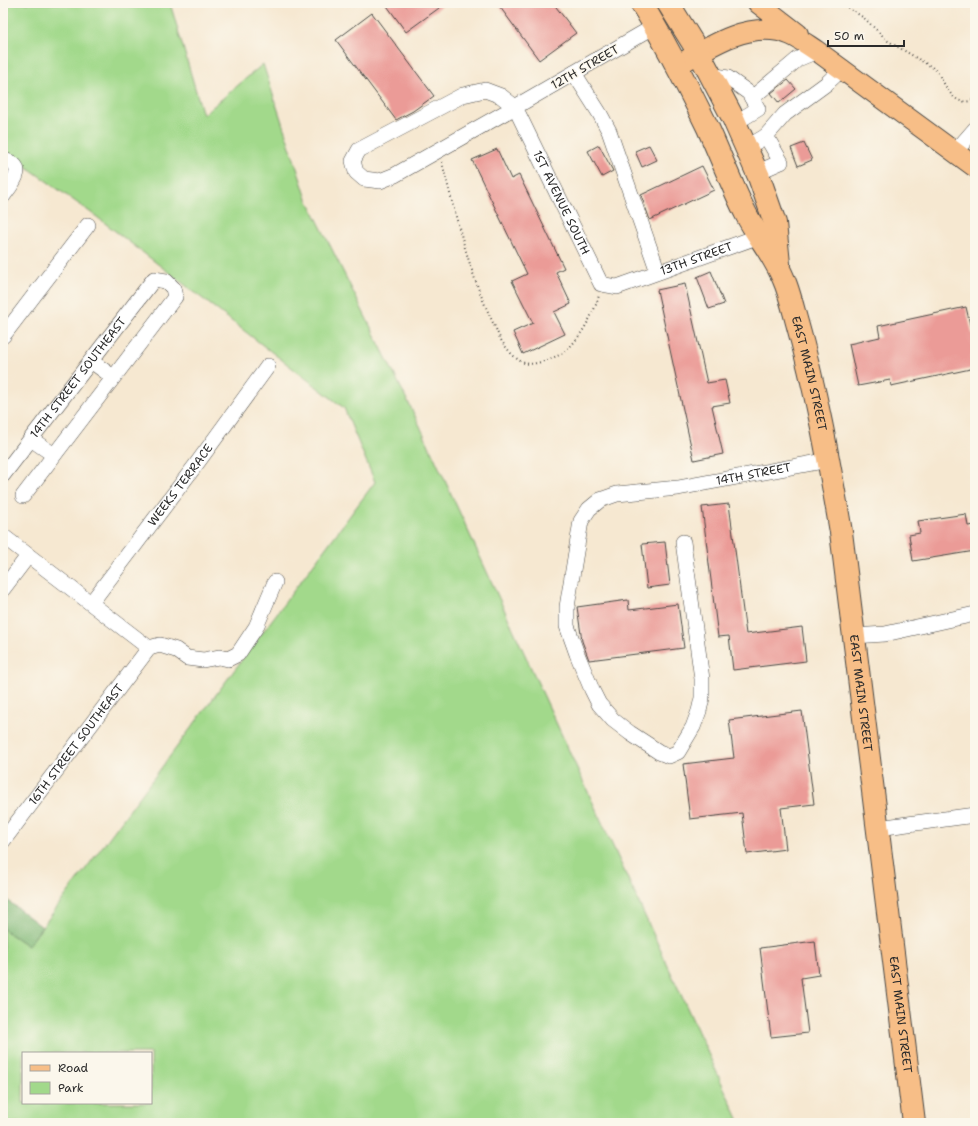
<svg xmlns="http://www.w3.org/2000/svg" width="978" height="1126" font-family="'Shantell Sans',sans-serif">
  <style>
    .green { fill: #a2d98b; stroke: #66825b; fill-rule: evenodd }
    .forest { fill: #81b977; stroke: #567251 }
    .building { fill: #eb9b97 }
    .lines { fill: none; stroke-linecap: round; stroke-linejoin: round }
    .minor-casing { stroke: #494744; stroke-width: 16 }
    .major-casing { stroke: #494744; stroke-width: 22 }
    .highway-casing { stroke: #494744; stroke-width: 24 }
    .path { stroke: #494744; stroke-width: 2; stroke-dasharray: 1 3; stroke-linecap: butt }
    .minor { stroke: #fff; stroke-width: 15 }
    .major { stroke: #f7be87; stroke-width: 20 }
    .highway { stroke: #f7be87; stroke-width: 22 }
    .labels { text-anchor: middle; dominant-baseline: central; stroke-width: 3; stroke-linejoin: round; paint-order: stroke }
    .street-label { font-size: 12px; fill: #2b2b2b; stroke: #fbf7ec }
  </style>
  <rect width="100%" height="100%" fill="#fbf7ec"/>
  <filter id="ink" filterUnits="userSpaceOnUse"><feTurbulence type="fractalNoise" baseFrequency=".025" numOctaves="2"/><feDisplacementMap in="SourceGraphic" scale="8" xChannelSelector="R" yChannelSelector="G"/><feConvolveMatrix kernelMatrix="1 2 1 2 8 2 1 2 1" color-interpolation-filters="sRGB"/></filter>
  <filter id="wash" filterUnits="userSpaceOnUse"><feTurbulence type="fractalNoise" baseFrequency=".012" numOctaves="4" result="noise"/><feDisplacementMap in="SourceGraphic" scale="16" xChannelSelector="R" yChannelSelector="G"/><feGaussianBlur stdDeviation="0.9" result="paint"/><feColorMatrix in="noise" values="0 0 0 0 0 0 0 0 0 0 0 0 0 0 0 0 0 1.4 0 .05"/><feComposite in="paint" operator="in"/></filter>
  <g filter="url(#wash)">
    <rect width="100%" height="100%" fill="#f6e8d1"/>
    <path class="green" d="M3 3H170L203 115 263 64 307 199 419 424 740 1123H3V929L28 946 375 482 344 408 97 217 3 150ZM23 1053H151V1103H23Z"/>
    <path class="forest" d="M3 897 42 927 28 946 3 929Z"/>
    <g id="blocks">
      <path class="building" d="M385 3H446L406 32Z
        M497 3H553L576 33 539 60Z
        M372 13 434 96 413 111 396 120 336 40Z
        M788 80 796 89 779 103 771 93Z
        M804 143 812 160 798 166 791 148Z
        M599 145 613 171 602 177 588 151Z
        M649 145 657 160 642 167 635 151Z
        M497 149 511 179 519 175 564 268 556 272 571 304 554 312 565 334 523 354 513 332 533 323 512 281 527 274 472 160Z
        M702 166 714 190 650 220 641 195Z
        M711 271 724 304 709 309 697 277Z
        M685 284 707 383 725 380 730 403 712 406 723 454 694 460 657 290Z
        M966 307 975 346V368L891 386 890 380 858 386 849 344 880 337 878 326Z
        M729 504 746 634 802 627 806 661 733 670 729 636 718 637 702 507Z
        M966 514 968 526 975 525V551L913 561 909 535 920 533 918 521Z
        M665 542 670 585 647 588 642 544Z
        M628 600 629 610 678 604 684 648 589 660 582 641 577 607Z
        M802 711 814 804 781 808 786 849 747 854 742 813 690 819 683 764 734 758 729 720Z
        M815 941 819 975 801 978 808 1033 771 1037 760 948Z"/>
    </g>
  </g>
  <g filter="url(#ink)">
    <use href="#blocks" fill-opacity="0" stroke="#494744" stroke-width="1"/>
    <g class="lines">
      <g class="minor-casing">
        <g id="minor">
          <path id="s1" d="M655 26 515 107 395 175 380 181 364 179 356 172 353 161 359 150 463 95 485 90 501 96 515 107 601 284 617 287 768 233"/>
          <path d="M574 73 600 114 609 131 658 272"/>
          <path d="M710 75 728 78 749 93 758 109 735 123"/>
          <path d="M752 98 798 59 817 51"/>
          <path d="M766 136 785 114 826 84 842 69"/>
          <path d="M746 148 766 136 781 162 756 173"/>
          <path d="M955 152 975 129"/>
          <path d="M3 160C29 165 12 184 3 196"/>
          <path d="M3 336 88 225"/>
          <path d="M91 361 113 377"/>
          <path d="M31 439 54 455"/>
          <path id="s2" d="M3 475 154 279 166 281 173 288 175 297 23 496"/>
          <path d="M3 536 149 648"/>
          <path id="s3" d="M683 542 702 679V698L699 711 693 727 678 752 669 756 659 752 630 733 613 720 599 704 592 690 577 654 567 626V607L581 521 589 509 600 500 617 494 678 488 829 460"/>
          <path d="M3 589 28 556"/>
          <path id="s4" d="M91 603 195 466 268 366"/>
          <path d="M854 636 885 634 975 614"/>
          <path d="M149 648 160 645 176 650 187 658 203 660 219 657 228 659 238 654 256 627 275 582"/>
          <path d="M878 828 975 815"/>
          <path id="s5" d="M3 841 149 648"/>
        </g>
      </g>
      <g class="major-casing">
        <path id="major" d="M758 3 798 34
          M677 66C709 46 752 18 791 35 800 39 809 46 817 51L975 167"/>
      </g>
      <g class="highway-casing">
        <g id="highway">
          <path id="s6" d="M641 3C666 43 687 85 708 128 721 157 732 186 746 214 758 238 777 259 786 285 790 296 793 308 796 319 816 389 829 461 841 532L914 1123"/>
          <path d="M668 3 699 53 733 118 759 177 775 223 779 264"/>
        </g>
      </g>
      <path class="path" d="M841 3 864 18 888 41 935 69C946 83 952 110 975 99
        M442 162C453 206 464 250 480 293 485 305 490 317 496 329 498 334 500 339 503 343 508 350 514 358 522 362 532 367 547 360 557 356 575 349 595 313 599 295"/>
      <use href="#minor" class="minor"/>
      <use href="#major" class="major"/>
      <use href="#highway" class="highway"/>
    </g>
  </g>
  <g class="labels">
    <g class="street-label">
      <text transform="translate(585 67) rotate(-30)">12TH STREET</text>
      <text stroke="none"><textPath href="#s1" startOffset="648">1ST AVENUE SOUTH</textPath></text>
      <text stroke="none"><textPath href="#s1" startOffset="839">13TH STREET</textPath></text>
      <text stroke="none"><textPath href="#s6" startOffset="409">EAST MAIN STREET</textPath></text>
      <text stroke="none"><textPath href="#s2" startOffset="123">14TH STREET SOUTHEAST</textPath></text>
      <text stroke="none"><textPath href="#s3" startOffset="690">14TH STREET</textPath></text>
      <text stroke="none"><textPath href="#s4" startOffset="148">WEEKS TERRACE</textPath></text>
      <text stroke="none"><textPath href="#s6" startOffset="733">EAST MAIN STREET</textPath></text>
      <text stroke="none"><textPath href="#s5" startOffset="121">16TH STREET SOUTHEAST</textPath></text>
      <text stroke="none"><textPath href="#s6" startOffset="1057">EAST MAIN STREET</textPath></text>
    </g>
  </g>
  <rect width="978" height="1126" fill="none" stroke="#fbf7ec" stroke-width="16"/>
  <rect x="22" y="1052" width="130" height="52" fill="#fbf7ec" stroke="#a8a59f"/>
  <rect x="30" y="1065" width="20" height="6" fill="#f7be87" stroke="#a8a59f"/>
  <text x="58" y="1072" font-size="12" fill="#2b2b2b">Road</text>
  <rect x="30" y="1082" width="20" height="12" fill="#a2d98b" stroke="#a8a59f"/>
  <text x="58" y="1092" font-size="12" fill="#2b2b2b">Park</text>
  <path d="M828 40v6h76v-6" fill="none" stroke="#2b2b2b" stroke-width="2"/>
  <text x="834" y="40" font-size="12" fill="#2b2b2b" stroke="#fbf7ec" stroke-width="3" paint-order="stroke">50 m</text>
</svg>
